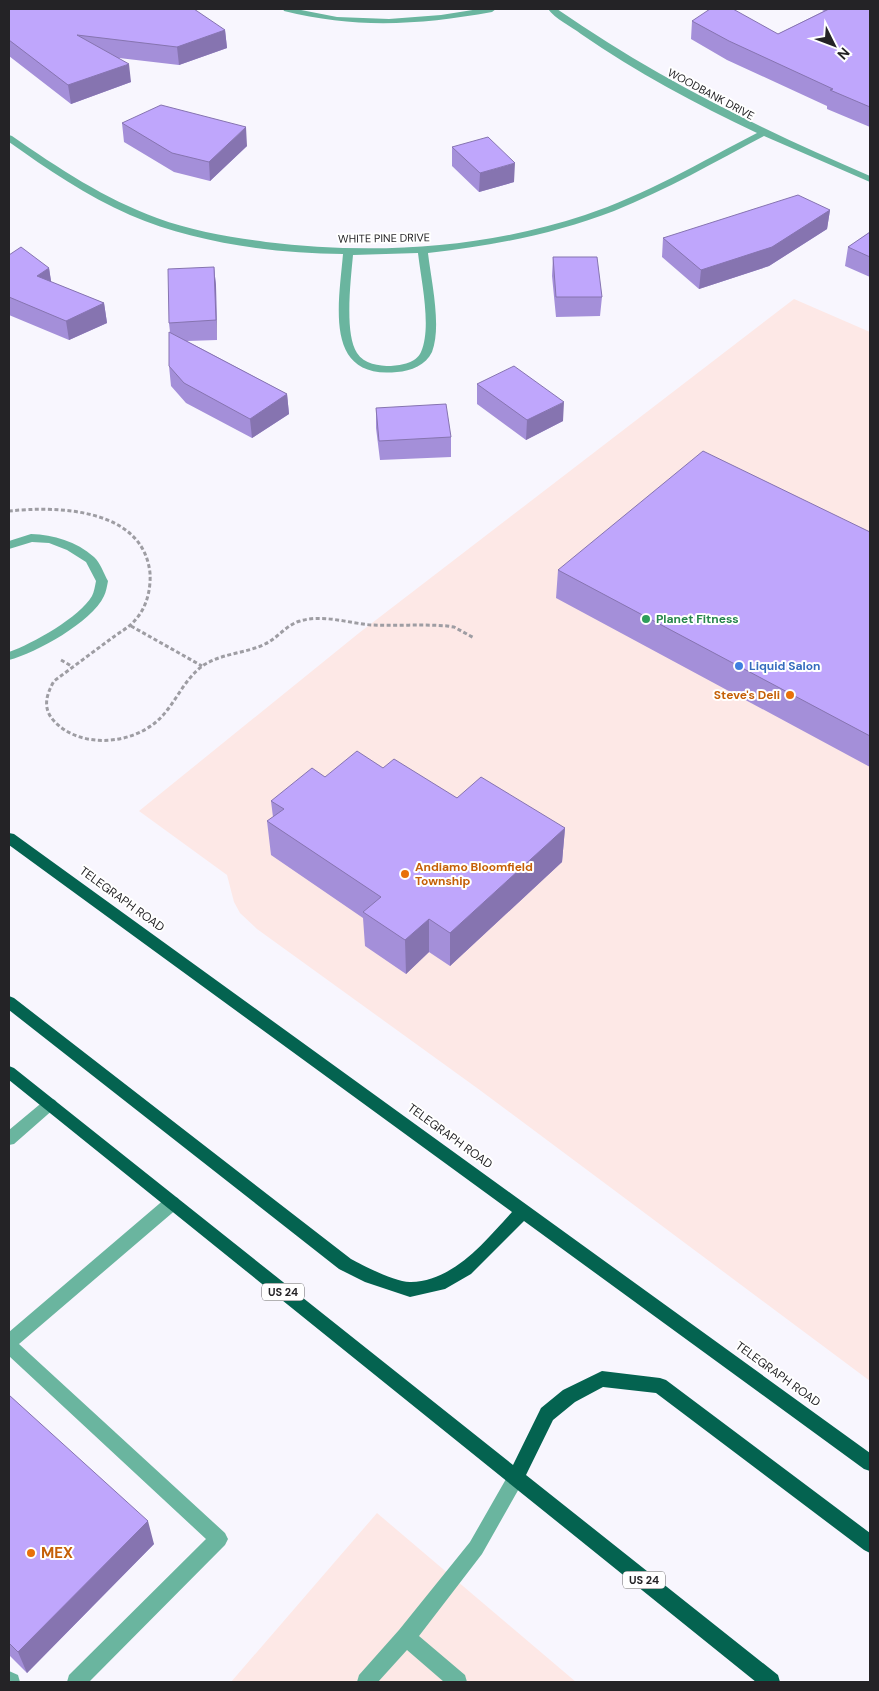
<svg xmlns="http://www.w3.org/2000/svg" width="879" height="1691" font-family="'DM Sans',sans-serif">
  <style>
    .commercial { fill: #fde8e6 }
    .lines { fill: none; stroke-linecap: round; stroke-linejoin: round }
    .path { stroke: #9e9da3; stroke-width: 3; stroke-dasharray: 4 2.5; stroke-linecap: butt }
    .service { fill: #6ab59f; fill-rule: evenodd }
    .minor { fill: #6ab59f; fill-rule: evenodd }
    .trunk { fill: #046350; fill-rule: evenodd }
    .wall { fill: #a48fd9 }
    .shaded-wall { fill: #8674b0 }
    .building { fill: #bfa6fc; stroke: #8674b0 }
    .leisure-dot { fill: #2e9e5b; stroke: #fff; stroke-width: 2 }
    .shop-dot { fill: #3f7fe0; stroke: #fff; stroke-width: 2 }
    .food-dot { fill: #e8710a; stroke: #fff; stroke-width: 2 }
    .labels { text-anchor: middle; dominant-baseline: central; stroke-width: 4; stroke-linejoin: round; paint-order: stroke }
    .far-street-label { font-size: 11px; fill: #242326; stroke: #fff }
    .shield { fill: #fff; stroke: #666567; stroke-width: 1 }
    .shield-label { font-size: 11px; font-weight: bold; fill: #242326 }
    .leisure-label { font-size: 12px; font-weight: bold; fill: #27864d; stroke: #fff; text-anchor: start }
    .shop-label { font-size: 12px; font-weight: bold; fill: #366cbe; stroke: #fff; text-anchor: start }
    .food-label { font-size: 12px; font-weight: bold; fill: #c56008; stroke: #fff; text-anchor: end }
    .street-label { font-size: 12px; fill: #242326; stroke: #fff }
    .near-food-label { font-size: 15px; font-weight: bold; fill: #c56008; stroke: #fff; text-anchor: start }
  </style>
  <rect width="100%" height="100%" fill="#f8f6fe"/>
  <path class="commercial" d="M794 299 870 332V1381L477 1088 257 929 240 913 234 902 227 875 139 811 359 633Z
    M377 1513 576 1682H231Z"/>
  <g class="lines">
    <path class="path" d="M9 511C58 506 143 508 150 573 151 588 147 607 136 619 130 627 120 632 112 638 93 652 73 667 54 681 46 695 42 709 55 722 80 748 129 745 156 722 174 707 182 682 201 667 220 653 245 654 265 644 278 638 286 625 300 621 322 614 348 623 371 625 396 626 422 624 447 626L454 627 474 638
      M131 626 202 666
      M61 660 73 667"/>
    <path class="service" d="M31 534C54 535 76 541 94 557 100 562 104 574 108 581 107 586 106 592 104 596 92 622 36 653 9 660V652C32 644 80 617 92 596 94 592 95 586 96 581L86 562 67 550 49 543 32 542 9 549V541Z
      M172 1196 178 1198 180 1203 178 1208 19 1344 225 1533 228 1539 225 1545 89 1682H67L69 1675 206 1539 9 1356V1332L166 1198Z
      M516 1470 522 1472 525 1478 482 1554 419 1636 465 1675 467 1682H444L407 1650 378 1682H357L359 1675 399 1630 470 1542 510 1472Z
      M9 1671 18 1675 20 1682H9Z"/>
    <path class="minor" d="M283 9H296L337 17 389 19 441 15 479 9H496L492 12C420 25 356 29 284 11Z
      M548 9H557C655 77 760 129 870 176V182L764 136C715 162 666 190 614 211 554 234 492 246 428 253 431 280 442 326 432 352 426 365 411 371 397 372 323 380 339 303 343 254 272 253 195 243 130 215 87 196 47 169 9 142V135L12 136C58 168 105 199 157 218 192 231 229 237 266 242 373 255 482 249 585 215 645 195 701 162 757 133 696 104 636 72 581 34 571 26 555 19 548 9ZM418 253C421 280 432 327 421 352 416 363 402 365 391 366 379 366 364 364 357 353 344 334 351 278 353 255Z
      M50 1098 55 1100 58 1104 55 1108 14 1144 9 1145V1130L45 1100Z"/>
    <path class="trunk" d="M9 833 14 834 870 1453V1471L864 1469 524 1221 471 1274 445 1289 410 1297 365 1282 339 1269 9 1010V996L14 998 351 1259C364 1266 397 1283 411 1282 454 1281 485 1241 512 1212L9 845Z
      M9 1066 14 1068 513 1465 541 1408 563 1390 602 1371 660 1378 666 1380 870 1533V1553L864 1550 656 1393 603 1387 575 1402 553 1420 526 1475 778 1675 780 1682H756L9 1080Z"/>
  </g>
  <path class="wall" d="M9 9 225 30 227 48 179 65 119 58 131 82 71 104 9 56Z
    M820 9H870V127L827 109V106L727 60 691 39 692 21 778 34 824 11Z
    M122 123 247 146 210 181 174 172 124 142Z
    M452 147 514 182 479 192 452 166Z
    M830 210 827 229 769 266 699 289 662 257 663 238Z
    M870 232V277L845 266 848 247Z
    M9 255 49 268 51 282 104 303 107 323 69 340 9 315Z
    M553 257 602 297 600 316 556 317 552 276Z
    M214 267 216 286 217 340 187 341 287 394 289 414 252 438 186 403 171 386 169 366 170 332 169 323Z
    M477 384 563 421 526 440 477 404Z
    M376 408 451 437V457L380 460 376 428Z
    M870 532V767L556 598 558 570Z
    M383 768 457 798 565 828 562 862 450 966 429 952 406 974 365 946 363 918 271 855 267 821 273 817 271 801 325 777Z
    M9 1395 154 1544 27 1673 9 1655Z"/>
  <path class="shaded-wall" d="M225 30 227 48 179 65 177 47Z
    M129 64 131 82 71 104 68 85Z
    M246 127 247 146 210 181 209 162Z
    M515 163 514 182 479 192 480 173Z
    M830 210 827 229 769 266 699 289 701 270Z
    M9 234 10 244H9Z
    M214 267 216 286 217 340 216 320Z
    M49 268 52 287 37 276Z
    M104 303 107 323 69 340 66 321Z
    M287 394 289 414 252 438 250 419Z
    M564 402 563 421 526 440 527 420Z
    M565 828 562 862 450 966V933Z
    M429 919V952L406 974 405 940Z
    M148 1521 154 1544 27 1673 18 1652Z"/>
  <path class="building" d="M9 9H194L225 30 177 47 77 35 129 64 68 85 9 40Z
    M710 9H733L778 34 829 9H870V107L830 90 833 89 729 41 692 21Z
    M161 105 246 127 209 162 172 153 122 123Z
    M488 137 515 163 480 173 452 147Z
    M798 195 830 210 772 247 701 270 663 238Z
    M870 232V257L848 247Z
    M21 247 49 268 37 276 104 303 66 321 9 297V255Z
    M553 257H597L602 297H556Z
    M214 267 216 320 169 323 168 269Z
    M169 332 287 394 250 419 184 383 169 366Z
    M514 366 564 402 527 420 477 384Z
    M446 404 451 437 379 441 376 408Z
    M703 451 870 532V736L558 570Z
    M357 751 383 768 394 759 457 798 481 777 565 828 450 933 429 919 405 940 363 912 381 897 267 821 284 809 271 801 312 768 325 777Z
    M9 1395 148 1521 18 1652 9 1643Z"/>
  <circle class="leisure-dot" cx="646" cy="619" r="5"/>
  <circle class="shop-dot" cx="739" cy="666" r="5"/>
  <g class="food-dot">
    <circle cx="790" cy="695" r="5"/>
    <circle cx="405" cy="874" r="5"/>
    <circle cx="31" cy="1553" r="5"/>
  </g>
  <g class="labels">
    <g class="far-street-label">
      <text transform="translate(711 94) rotate(28)">WOODBANK DRIVE</text>
      <text transform="translate(384 238) rotate(-1)">WHITE PINE DRIVE</text>
    </g>
    <g class="shield">
      <rect x="262" y="1283.5" width="42" height="17" rx="4"/>
      <rect x="623" y="1571.5" width="42" height="17" rx="4"/>
    </g>
    <g class="shield-label">
      <text x="283" y="1292">US 24</text>
      <text x="644" y="1580">US 24</text>
    </g>
    <g class="leisure-label">
      <text x="656" y="619">Planet Fitness</text>
    </g>
    <g class="shop-label">
      <text x="749" y="666">Liquid Salon</text>
    </g>
    <g class="food-label">
      <text x="780" y="695">Steve's Deli</text>
      <text x="415" y="867" text-anchor="start">Andiamo Bloomfield<tspan x="415" dy="14">Township</tspan></text>
    </g>
    <g class="street-label">
      <text transform="translate(122 899) rotate(36)">TELEGRAPH ROAD</text>
      <text transform="translate(450 1136) rotate(36)">TELEGRAPH ROAD</text>
      <text transform="translate(778 1374) rotate(36)">TELEGRAPH ROAD</text>
    </g>
    <g class="near-food-label">
      <text x="41" y="1553">MEX</text>
    </g>
  </g>
  <rect width="879" height="1691" fill="none" stroke="#242326" stroke-width="20"/>
  <g transform="translate(834 45) rotate(132)" stroke="#ffffff" stroke-width="4" paint-order="stroke">
  <path d="M0-4L9 19L0 12L-9 19Z" fill="#242326"/>
  <text y="-8" font-size="14" font-weight="bold" text-anchor="middle" fill="#242326">N</text>
  </g>
</svg>
